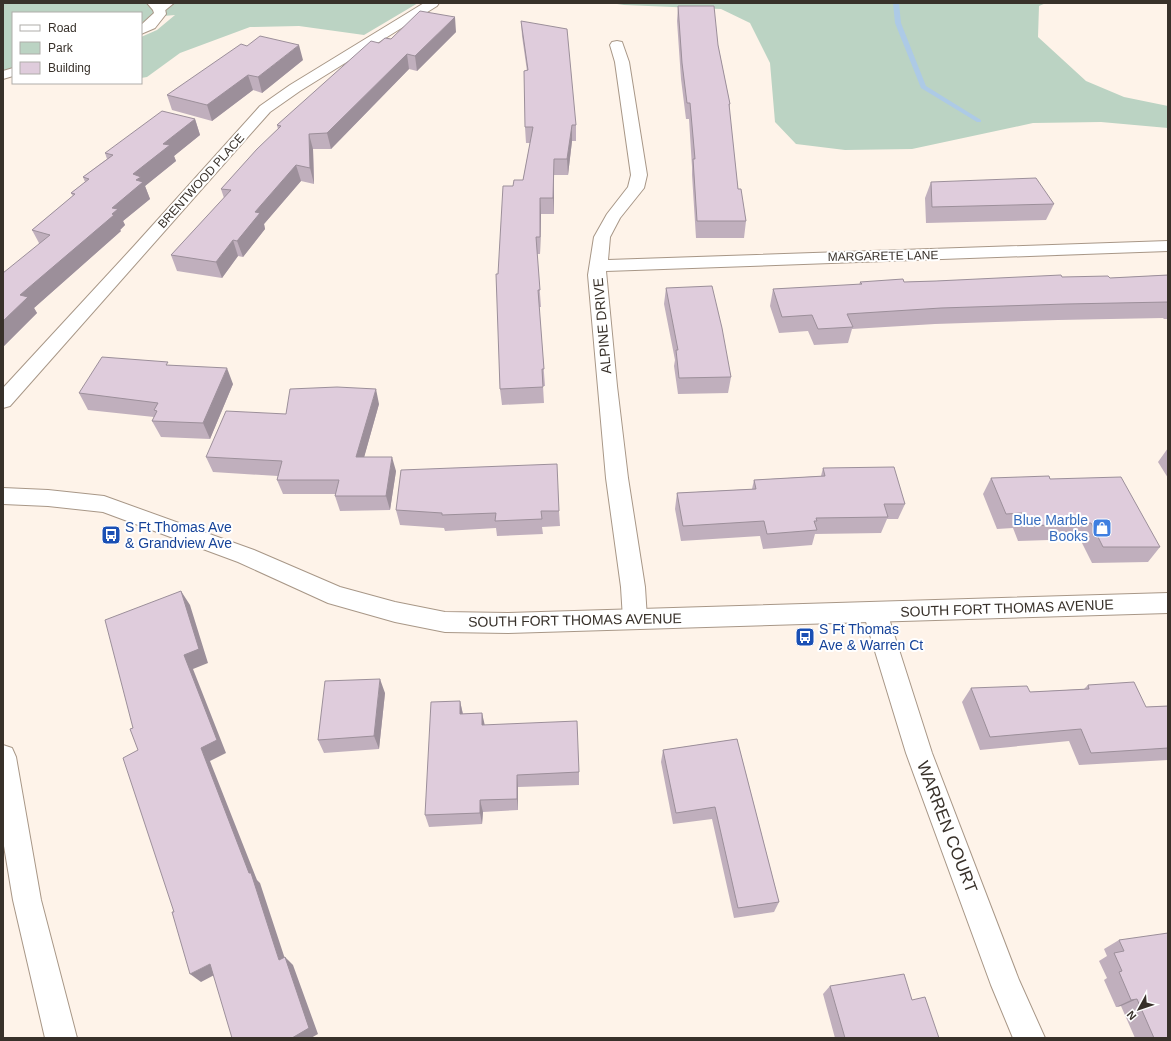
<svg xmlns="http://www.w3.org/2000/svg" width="1171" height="1041" font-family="Arial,sans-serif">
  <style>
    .green { fill: #bbd3c3 }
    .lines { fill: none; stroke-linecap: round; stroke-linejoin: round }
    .stream { fill: #adcae6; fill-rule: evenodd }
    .lane-casing { stroke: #a89787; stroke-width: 2 }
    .street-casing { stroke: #a89787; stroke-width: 2 }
    .secondary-casing { stroke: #a89787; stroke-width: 2 }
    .lane { fill: #fff; fill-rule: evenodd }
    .street { fill: #fff; fill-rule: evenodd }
    .secondary { fill: #fff; fill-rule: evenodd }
    .wall { fill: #c0afbd }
    .shaded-wall { fill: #9c8f9a }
    .building { fill: #dfccdc; stroke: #9c8f9a }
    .labels { text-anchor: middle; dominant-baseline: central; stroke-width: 4; stroke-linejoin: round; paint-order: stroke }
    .far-street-label { font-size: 12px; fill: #38312a; stroke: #fff }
    .street-label { font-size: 14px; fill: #38312a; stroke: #fff }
    .shop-label { font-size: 14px; fill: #366cbe; stroke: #fff; text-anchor: end }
    .transit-label { font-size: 14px; fill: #164399; stroke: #fff; text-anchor: start }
    .near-street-label { font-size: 17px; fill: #38312a; stroke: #fff }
  </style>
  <rect width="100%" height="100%" fill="#fef3e9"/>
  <path class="green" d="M3 3H418L364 35 299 26 250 27 180 53 147 77 141 78V37L157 30 175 15 152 17 141 23V13H13V68L3 71Z
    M610 3H1046L1039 6 1038 37 1086 81 1124 97 1168 106V128L1101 122 1033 123 912 149 845 150 796 144 775 122 770 63 750 23 721 9 624 5Z"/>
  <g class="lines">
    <path class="stream" d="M893 3H899L901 23 926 86 981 120V122H977L921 88 895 23Z"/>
    <g class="lane-casing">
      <path id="lane" d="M160 3H174L163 12H155L153 9Z"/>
    </g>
    <g class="street-casing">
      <path id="street" d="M147 3H160L165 9 166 14 155 28 141 34V25L154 13 153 10Z
        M424 3H439L437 6 300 91 270 112 10 406 3 408V388L134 246 260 106 290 85Z
        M617 41 622 42 629 62 647 175 644 188 620 218 610 237 608 260 1168 241V251L606 271 617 386 628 478 645 587 647 619 643 626 635 629 627 626 623 619 621 587 606 478 588 275 594 237 607 214 628 187 631 175 615 62 610 45 612 42Z
        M13 68V76L3 79V71Z
        M875 602 883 605 887 612 932 753 1019 980 1045 1038H1013L991 985 906 753 863 612 867 605Z"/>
    </g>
    <g class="secondary-casing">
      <path id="secondary" d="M3 488 48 490 104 496 254 550 340 587 395 602 445 612 508 613 1168 593V613L508 633 445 632 395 622 328 603 238 562 103 512 48 506 3 504Z
        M3 745 12 748 16 757 41 900 77 1038H45L13 900 3 840Z"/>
    </g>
    <use href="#lane" class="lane"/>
    <use href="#street" class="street"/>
    <use href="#secondary" class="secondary"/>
  </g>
  <path class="wall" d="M678 6 718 45 730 104 729 110 738 189 746 221 744 238H696L692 175V167L689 119H686L681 79 677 21Z
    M521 21 576 125V141H572L568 175H554V214H541L540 254H537L541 307H539L545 386H543L544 403 502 405 500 389 498 274 513 186 523 180 530 143H526L525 127 527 71 522 36Z
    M456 32 417 71 409 69 331 149H313L314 184 301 181 264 224 265 229 243 257 238 256 222 278 177 271 171 255 224 198 221 189 278 129 277 125 379 43 391 39Z
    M303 60 262 93 253 90 212 121 172 110 167 95Z
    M195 119 200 135 174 156 176 161 145 186 150 199 123 221 125 225 120 230 121 231 34 308 37 313 3 347 39 243 32 230 73 196 71 193 85 182 83 177 107 159 105 153Z
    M931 182 1054 204 1046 220 926 223 925 198Z
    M1168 275V319H1164L1163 318 1058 320 935 324 852 329 848 343 814 345 808 331 779 333 770 306 773 289 859 285 860 282H904L1062 277 1110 278Z
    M666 288 731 377 728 393 678 394 674 366 675 360 664 304Z
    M170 365 233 384 210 439 161 437 152 421 154 417 88 410 79 393Z
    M379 404 364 457 396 471 390 510 340 511 335 496 336 494H283L277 480 278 476 213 472 206 457 286 414Z
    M1168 448V478L1158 462Z
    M823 468 905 504 898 519H887L881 533 815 534 812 545 763 549 760 536 681 541 675 509 677 493 752 489 754 480 821 476Z
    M991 478 1050 479 1160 547 1148 562 1092 563 1080 539 1018 541 1013 528 997 529 983 494Z
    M396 510 559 511 560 526 542 527 543 534 497 536 496 528 445 531 444 528 400 525Z
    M1088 685 1146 707 1168 706V760L1079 765 1069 741 980 750 962 702 971 688 1030 692 1084 689Z
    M385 693 379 749 324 753 318 740Z
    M460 701 463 714 482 713 484 725 579 772V785L518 787V810L483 812 482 824 429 827 425 815Z
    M737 739 779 902 774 912 734 918 712 819 673 824 661 762 663 750Z
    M1119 940 1168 1038H1135L1121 1006 1116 1007 1104 980 1107 978 1099 961 1107 956 1104 949Z
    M830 986 912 1000 939 1038H835L823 994Z"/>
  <path class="shaded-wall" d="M455 17 456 32 417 71 415 56Z
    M299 45 303 60 262 93 258 77Z
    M407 54 409 69 331 149 327 133Z
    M248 75 253 90 212 121 207 105Z
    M195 119 200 135 174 156 176 161 145 186 150 199 123 221 125 225 120 230 121 231 34 308 37 313 3 347V321L20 295 112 208 133 174 163 144Z
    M572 125V141L568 175 567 159Z
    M309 134 313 149 314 184 310 168Z
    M554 159V214L553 198Z
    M296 165 301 181 264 224 265 229 243 257 237 241 255 212Z
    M540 198 541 214 540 254Z
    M233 240 238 256 222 278 216 262Z
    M227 368 233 384 210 439 203 423Z
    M376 389 379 404 360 472 356 457Z
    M392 457 396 471 390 510 386 496Z
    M181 591 190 605 208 663 193 669 226 753 210 761 257 880 260 883 288 968 279 960 201 748 184 655Z
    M380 679 385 693 379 749 374 736Z
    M460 701 463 715 460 714Z
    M482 713 485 726 482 725Z
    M517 775 518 787V810L517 799Z
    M480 800 483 812 482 824 480 813Z
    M285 957 293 965 318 1034 311 1038H292Z
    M210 964 220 972 201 982 190 974Z
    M1137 999 1121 1006 1116 1007 1131 1000Z"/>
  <path class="building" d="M678 6H714L718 45 730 104H729L738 189H741L746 221H697L693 159H695L690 103H687L682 63Z
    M420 11 455 17 415 56 407 54 327 133 309 134 310 168 296 165 255 212 260 213 237 241 233 240 216 262 171 255 231 190 221 189 257 149 281 126 277 125 371 41 379 43 385 38 391 39Z
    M521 21 567 29 576 125H572L567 159H554L553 198H540V237H536L540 290H538L544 369H542L543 387 500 389 496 274H498L503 186H513L514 180H523L533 127H525L524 71 528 70Z
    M260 36 299 45 258 77 248 75 207 105 167 95 241 44 247 46Z
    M162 111 195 119 163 144 170 145 133 174 141 177 136 180 143 182 112 208 118 209 112 214 114 215 20 295 28 297 3 321V273L50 235 32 230 75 194 71 193 89 179 83 177 113 155 105 153Z
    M1036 178 1054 204 932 207 931 182Z
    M1061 275 1062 277 1108 276 1110 278 1168 275V302L1066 304 941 308 847 314 853 327 818 329 812 315 782 317 773 289 862 284 860 282 903 279 904 282 936 281Z
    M712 286 722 328 731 377 679 378 676 350H678L666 288Z
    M102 357 168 362 166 365 227 368 203 423 152 421 157 411 154 410 158 403 79 393Z
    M337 387 376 389 356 457H392L386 496H335L339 480H277L282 461 206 457 226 411 286 414 290 389Z
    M557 464 559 511H541L542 519 495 521 496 513 442 515V513L396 510 401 470Z
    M894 467 905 504H884L888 517 816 518 817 521H814L817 530 767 534 764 521 683 526 677 493 756 489 754 480 825 476 823 468Z
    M1049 476 1050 479 1121 477 1160 547H1103L1091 523 1027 526 1022 513 1006 514 991 478Z
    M181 591 199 649 184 655 217 740 201 748 249 873H251L279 960 285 957 309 1028 292 1038H232L210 964 190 974 172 912H174L123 758 138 750 130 729 133 728 105 620Z
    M380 679 374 736 318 740 325 681Z
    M1134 682 1146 707 1168 706V748L1091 753 1081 729 990 737 971 688 1027 686 1030 692 1089 689 1088 685Z
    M460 701V714L482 713V725L577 721 579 772 517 775V799L480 800V813L425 815 431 702Z
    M737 739 779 902 738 908 715 807 676 813 663 750Z
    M1168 933V1038H1154L1137 999 1131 1000 1119 972 1122 971 1114 953 1124 951 1119 940Z
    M904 974 912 1000 925 997 939 1038H845L830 986Z"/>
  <defs>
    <g id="shop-square" transform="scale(1)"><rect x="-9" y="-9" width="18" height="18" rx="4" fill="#3f7fe0" stroke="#fff"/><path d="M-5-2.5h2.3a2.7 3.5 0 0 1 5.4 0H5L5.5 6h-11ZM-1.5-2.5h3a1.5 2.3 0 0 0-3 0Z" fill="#fff"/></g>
    <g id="bus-square" transform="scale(1)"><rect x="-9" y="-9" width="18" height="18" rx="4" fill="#1a4fb4" stroke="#fff"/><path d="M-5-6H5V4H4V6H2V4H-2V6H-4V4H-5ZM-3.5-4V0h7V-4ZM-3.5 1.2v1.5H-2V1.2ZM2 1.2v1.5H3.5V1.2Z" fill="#fff"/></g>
  </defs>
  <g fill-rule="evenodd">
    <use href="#shop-square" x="1102" y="528"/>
    <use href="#bus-square" x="111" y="535"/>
    <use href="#bus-square" x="805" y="637"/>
  </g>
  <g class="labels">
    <g class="far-street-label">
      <text transform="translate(201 181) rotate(-48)">BRENTWOOD PLACE</text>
      <text transform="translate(883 256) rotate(-1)">MARGARETE LANE</text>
    </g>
    <g class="street-label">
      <text transform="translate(602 326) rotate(-95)">ALPINE DRIVE</text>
      <text transform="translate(1007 608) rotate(-2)">SOUTH FORT THOMAS AVENUE</text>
      <text transform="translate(575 620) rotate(-1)">SOUTH FORT THOMAS AVENUE</text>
    </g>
    <g class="shop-label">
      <text x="1088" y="520">Blue Marble<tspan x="1088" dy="16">Books</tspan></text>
    </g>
    <g class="transit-label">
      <text x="125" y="527">S Ft Thomas Ave<tspan x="125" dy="16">&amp; Grandview Ave</tspan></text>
      <text x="819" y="629">S Ft Thomas<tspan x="819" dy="16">Ave &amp; Warren Ct</tspan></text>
    </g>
    <g class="near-street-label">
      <text transform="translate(947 827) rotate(69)">WARREN COURT</text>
    </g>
  </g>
  <rect width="1171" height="1041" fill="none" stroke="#38312a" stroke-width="8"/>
  <rect x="12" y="12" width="130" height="72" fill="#ffffff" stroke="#afadaa"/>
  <rect x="20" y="25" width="20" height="6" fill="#ffffff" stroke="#afadaa"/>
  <text x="48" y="32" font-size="12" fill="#38312a">Road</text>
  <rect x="20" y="42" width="20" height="12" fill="#bbd3c3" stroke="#afadaa"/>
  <text x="48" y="52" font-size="12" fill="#38312a">Park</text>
  <rect x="20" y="62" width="20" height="12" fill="#dfccdc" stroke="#afadaa"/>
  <text x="48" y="72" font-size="12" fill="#38312a">Building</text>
  <g transform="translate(1139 1009) rotate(230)" stroke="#ffffff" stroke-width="3" paint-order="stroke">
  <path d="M0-3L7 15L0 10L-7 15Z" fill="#38312a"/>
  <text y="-6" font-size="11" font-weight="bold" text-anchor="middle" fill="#38312a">N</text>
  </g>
</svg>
